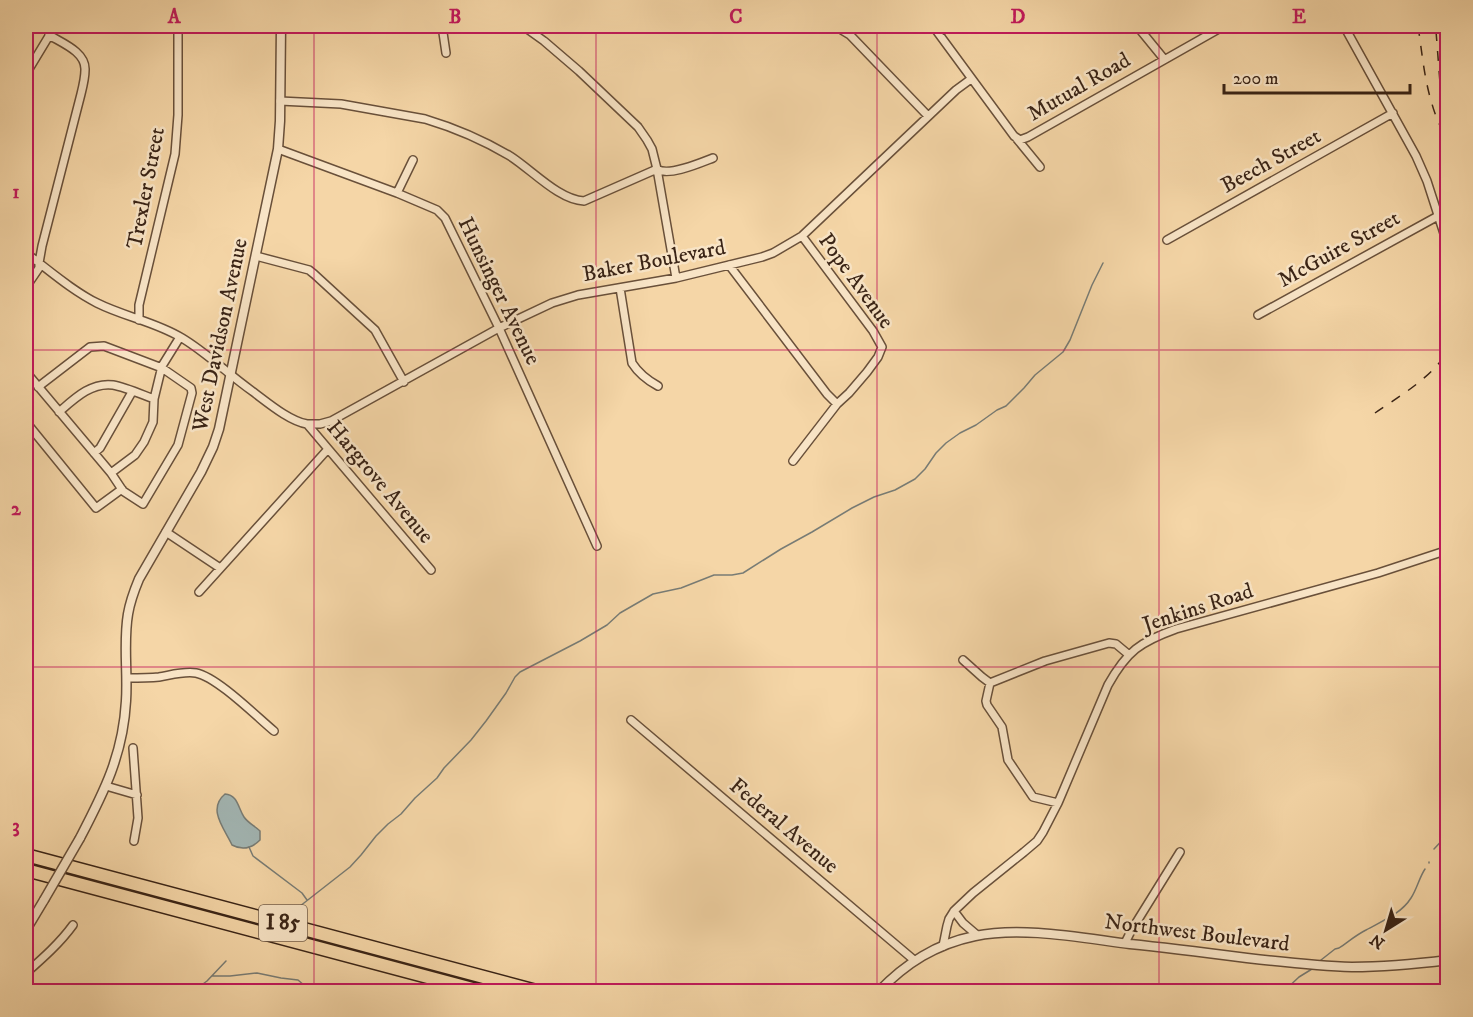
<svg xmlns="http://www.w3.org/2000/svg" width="1473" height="1017" font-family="'IM FELL DW Pica',serif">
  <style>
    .water { fill: #a2b6b4; stroke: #787c75; stroke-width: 1.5 }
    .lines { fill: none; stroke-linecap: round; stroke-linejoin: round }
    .stream { stroke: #787c75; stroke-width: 1.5 }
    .minor-casing { stroke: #69503a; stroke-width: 10 }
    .tertiary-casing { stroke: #69503a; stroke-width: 11 }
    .motorway-casing { stroke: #3a2416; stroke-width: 15 }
    .minor { stroke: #f8e4c6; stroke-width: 7 }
    .tertiary { stroke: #f8e4c6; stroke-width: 8 }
    .motorway { stroke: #f5d6a7; stroke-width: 12 }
    .rail { stroke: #3a2416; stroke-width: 1.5; stroke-dasharray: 10 10; stroke-linecap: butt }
    .tertiary-bridge-casing { stroke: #69503a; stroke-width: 11; stroke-linecap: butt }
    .tertiary-bridge { stroke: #f8e4c6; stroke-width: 8 }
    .grid { fill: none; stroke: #c2185b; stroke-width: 1.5; stroke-opacity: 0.55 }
    .labels { text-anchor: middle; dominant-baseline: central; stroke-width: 5; stroke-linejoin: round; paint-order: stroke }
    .shield { fill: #f8e4c6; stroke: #735e4b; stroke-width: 1.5 }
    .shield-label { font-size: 21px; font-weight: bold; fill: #3a2416 }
    .street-label { font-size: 22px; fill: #3a2416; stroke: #f8e4c6 }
    .neatline { fill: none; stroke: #c2185b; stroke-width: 2 }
    .grid-label { font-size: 20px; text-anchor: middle; font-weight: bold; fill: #c2185b }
  </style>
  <rect width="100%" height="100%" fill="#f5d6a7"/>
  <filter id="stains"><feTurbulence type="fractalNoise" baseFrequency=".00333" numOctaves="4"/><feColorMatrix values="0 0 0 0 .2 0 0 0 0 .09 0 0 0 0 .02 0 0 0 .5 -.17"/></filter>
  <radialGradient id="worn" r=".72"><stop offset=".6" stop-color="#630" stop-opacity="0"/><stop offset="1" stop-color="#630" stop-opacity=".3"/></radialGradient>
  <path class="water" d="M225 794C238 795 238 808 244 817 248 823 255 826 260 831V840C252 848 243 851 232 845 224 828 207 809 225 794Z"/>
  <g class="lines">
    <path class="stream" d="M249 847 253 856 302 893 307 900
      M1434 849 1448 834
      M1429 863V862
      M295 910 350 867 361 855 376 836 388 824 401 814 415 798 437 778 444 768 471 740 486 721 506 693 515 677 520 672 580 641 607 625 620 613 653 594 681 588 714 575H732L743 573 781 549 812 532 852 508 874 497 895 490 915 479 925 469 936 453 946 443 960 433 976 425 997 410 1006 406 1024 388 1035 375 1063 352 1070 340 1092 285 1103 263
      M1321 960 1335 949 1339 948C1348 942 1356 935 1366 930 1382 921 1401 914 1411 898 1417 889 1419 878 1425 869
      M212 976H230L257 973 281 978 298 980 312 992
      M192 992 207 981 226 961
      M1283 992 1299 977 1312 969"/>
    <g class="minor-casing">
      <path id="minor" d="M442 26 446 53
        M523 26 544 41 579 71 638 127 647 140 652 149 657 169 676 278
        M835 26 850 35 928 116
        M933 26 1014 136 1020 140 1028 137 1224 26
        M1137 26 1164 59
        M1344 26 1416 156 1427 181 1448 246
        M939 33 948 26
        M26 74 55 26
        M280 101 341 104 425 119C455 128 483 140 510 156 532 170 559 200 584 201L657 169C668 177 700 163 713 158
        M1017 139 1040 167
        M278 149 397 193 437 210 445 218 499 328 597 546
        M397 193 413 160
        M1167 240 1393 113
        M26 253C49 270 71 290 97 303 125 317 156 322 182 338 207 353 228 374 252 391 267 402 289 421 307 424L431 570
        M256 256 309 270 314 274 375 330 404 382
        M729 265 827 394 837 404
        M26 287 39 268V263L42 246 81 94C83 86 85 78 85 70 86 52 62 43 49 35
        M620 288 632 363C639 374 647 380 658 386
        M1258 315 1438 216
        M139 320V305L175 154 178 115V26
        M26 372 111 473 123 491 143 504 178 445 192 393 191 388 162 368 104 346 90 347 38 387
        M59 412C74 399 91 382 113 385 125 387 143 395 154 399
        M26 422 96 508 122 489
        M307 424H320L331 421 499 328 552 303 578 295 676 278 762 257 773 253 802 236 956 90 971 79
        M94 453 100 448 132 392
        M793 461 837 404 849 393 867 372 878 357 882 347 873 331 802 236
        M111 473 135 455 144 442 153 422 154 399 162 366 180 337
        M166 532 220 568
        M199 592 328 449
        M963 660 982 677 990 683 1045 661 1109 643 1116 644 1128 654
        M127 678C138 678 149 678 159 677 171 675 184 671 196 673 217 677 256 716 274 731
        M990 683 986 701 987 705 1002 727 1008 760 1033 797 1058 803
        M631 720 914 960
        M133 748 138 818 134 841
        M106 786 137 795
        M954 911 963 923 977 935
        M1125 943 1131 931 1180 852
        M943 946 947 926 949 919 954 911 973 893 1024 852 1037 841 1043 832 1058 803 1108 685C1127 651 1140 642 1176 629L1378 573 1448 550
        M26 973C43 958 60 943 73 925"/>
    </g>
    <g class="tertiary-casing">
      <path id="tertiary" d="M80 838C104 792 123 755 126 701 128 672 123 643 128 614 130 602 134 591 139 579L201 472 213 447 219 429 278 149 280 121 281 26
        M26 930 44 900
        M878 992C906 963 936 944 975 936 1022 926 1082 938 1130 944 1169 948 1208 953 1247 958 1282 962 1317 966 1352 967 1384 967 1416 964 1448 960"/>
    </g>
    <g class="motorway-casing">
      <path id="motorway" d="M26 855 540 992
        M26 870 484 992"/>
    </g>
    <use href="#minor" class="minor"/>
    <use href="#tertiary" class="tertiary"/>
    <use href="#motorway" class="motorway"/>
    <path class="rail" d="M1418 26C1422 52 1424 78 1432 104 1436 119 1444 132 1448 148
      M1436 31 1440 83 1446 126
      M1375 413C1401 395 1430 379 1448 351"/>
    <g class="tertiary-bridge-casing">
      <path id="tertiary-bridge" d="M44 900 80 838"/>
    </g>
    <use href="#tertiary-bridge" class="tertiary-bridge"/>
  </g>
  <path class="grid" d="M314 26V992M596 26V992M877 26V992M1159 26V992M26 350H1448M26 667H1448"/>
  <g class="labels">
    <rect class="shield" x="259" y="905" width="48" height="36" rx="4.5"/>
    <g class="shield-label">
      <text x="283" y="923">I 85</text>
    </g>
    <g class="street-label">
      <text transform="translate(1079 87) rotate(-30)">Mutual Road</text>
      <text transform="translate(1271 161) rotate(-29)">Beech Street</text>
      <text transform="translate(146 188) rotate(-79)">Trexler Street</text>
      <text transform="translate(1339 249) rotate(-29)">McGuire Street</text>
      <text transform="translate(654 261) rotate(-11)">Baker Boulevard</text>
      <text transform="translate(856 281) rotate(54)">Pope Avenue</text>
      <text transform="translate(499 291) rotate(64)">Hunsinger Avenue</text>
      <text transform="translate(220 335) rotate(-78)">West Davidson Avenue</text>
      <text transform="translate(380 482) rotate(50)">Hargrove Avenue</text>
      <text transform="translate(1198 608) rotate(-18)">Jenkins Road</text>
      <text transform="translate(784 826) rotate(40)">Federal Avenue</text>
      <text transform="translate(1197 933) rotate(7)">Northwest Boulevard</text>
    </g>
  </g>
  <rect width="1473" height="1017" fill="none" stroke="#f5d6a7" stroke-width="66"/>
  <g transform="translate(1386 930) rotate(217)" stroke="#f8e4c6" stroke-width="4.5" paint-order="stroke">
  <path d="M0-4.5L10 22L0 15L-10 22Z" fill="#3a2416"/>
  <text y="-9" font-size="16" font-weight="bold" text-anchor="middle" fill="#3a2416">N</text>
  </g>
  <path d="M1224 84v9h186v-9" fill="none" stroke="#3a2416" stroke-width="3"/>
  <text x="1233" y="84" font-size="18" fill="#3a2416" stroke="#f8e4c6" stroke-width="4.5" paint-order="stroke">200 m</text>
  <rect x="33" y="33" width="1407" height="951" class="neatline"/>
  <g class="grid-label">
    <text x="174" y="23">A</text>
    <text x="455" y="23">B</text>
    <text x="736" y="23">C</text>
    <text x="1018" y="23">D</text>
    <text x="1299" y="23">E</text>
    <text x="16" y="198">1</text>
    <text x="16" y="515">2</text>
    <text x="16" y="832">3</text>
  </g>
  <rect width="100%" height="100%" filter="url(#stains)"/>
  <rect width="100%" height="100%" fill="url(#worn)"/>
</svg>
